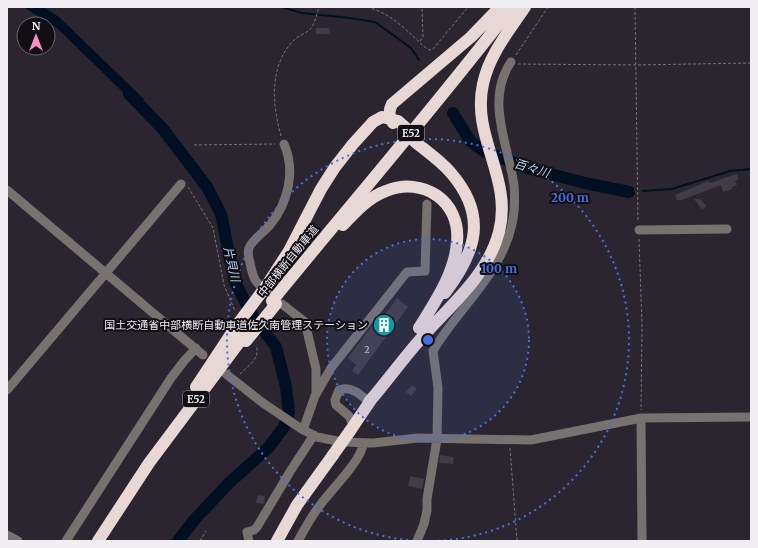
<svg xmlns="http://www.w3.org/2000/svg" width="758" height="548" font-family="Merriweather,'Noto Sans JP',serif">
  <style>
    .water { fill: #001022 }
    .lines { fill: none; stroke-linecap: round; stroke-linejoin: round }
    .stream { stroke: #001022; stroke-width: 2 }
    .river { stroke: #001022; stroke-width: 12 }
    .building { fill: #413c46 }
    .path { stroke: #76727a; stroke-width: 1; stroke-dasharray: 3 2; stroke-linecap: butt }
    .minor { stroke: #777170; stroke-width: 9 }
    .highway { stroke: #e8d8d5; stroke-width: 12 }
    .highway-bridge { stroke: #e8d8d5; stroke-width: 12 }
    .ring { fill: none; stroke: #476edd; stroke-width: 2; stroke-dasharray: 2 4 }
    .labels { text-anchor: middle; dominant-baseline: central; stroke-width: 4; stroke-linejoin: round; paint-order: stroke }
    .number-label { font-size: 9px; fill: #c4c1c8 }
    .shield { fill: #110f13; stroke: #adaab0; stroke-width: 1 }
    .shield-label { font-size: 10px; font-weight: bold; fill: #f0edf3 }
    .street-label { font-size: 11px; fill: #f0edf3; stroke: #110f13 }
    .poi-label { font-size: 11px; fill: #f0edf3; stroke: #110f13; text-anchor: end }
    .water-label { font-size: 12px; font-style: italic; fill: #b1d5f8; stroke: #110f13 }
    .centre { fill: #476edd; stroke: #110f13; stroke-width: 2 }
    .ring-label { font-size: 12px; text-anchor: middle; font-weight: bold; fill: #476edd; stroke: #110f13; stroke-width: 4; stroke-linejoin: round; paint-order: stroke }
  </style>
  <rect width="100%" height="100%" fill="#2a252e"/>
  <path class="water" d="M23 7H44L59 17 144 99 138 107 57 28Z"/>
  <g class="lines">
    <path class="stream" d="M282 7 302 13 350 18 375 22 411 48 419 60
      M643 191 672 189 730 171 751 169"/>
    <path class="river" d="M129 94 163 129 207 187 221 214 235 282 252 315 276 347 286 387 289 412 284 427 268 448 229 483 195 519 178 541
      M453 113 470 141 485 152 535 170 585 183 629 192"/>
  </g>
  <path class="building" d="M316 28H329L330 34H316Z
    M737 174 738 180 735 181 737 185 732 187V189L723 192 721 185 679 201V200H677L675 195 708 181 709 183 713 182Z
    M694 199H700L706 206 702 210Z
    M397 298 408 307 358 375 352 371 356 365 348 358 377 319 380 321Z
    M412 385 417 389 411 396 406 392Z
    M440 455 454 457 453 464 439 463Z
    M410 476 424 479 422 489 408 486Z
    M258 495 265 496 264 504 256 503Z"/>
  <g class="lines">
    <path class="path" d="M367 7C387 12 401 25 415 38 420 42 424 48 430 50L433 49 468 7
      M635 7 638 222
      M420 41 423 37 422 7
      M516 55 548 7
      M518 64 635 65 751 63
      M281 136C272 104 269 65 294 40 299 35 308 33 312 27 315 22 317 13 319 7
      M194 145 275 144
      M188 187 213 228 224 285 235 311
      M639 239 642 325 641 410
      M240 374C249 365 261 358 256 345
      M510 448 517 541
      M200 541 206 531"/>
    <path class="minor" d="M7 190 203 355
      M639 230 727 229
      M271 295C256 282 254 283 250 263 249 258 247 253 249 248 253 239 264 232 270 225 288 203 296 171 284 144
      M282 304 305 322 316 369V393
      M226 374 263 403 300 428 317 437 342 442 373 443 418 438 531 440 641 418 751 417
      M7 390 181 184
      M641 418 642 541
      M353 425 349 416 336 405 335 400 339 390C351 385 361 395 369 402
      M303 430 315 396 331 368 407 272 425 271 427 204
      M7 535 18 541
      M66 541 171 378 184 361 196 348
      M249 541 247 532 254 530 257 527 291 470 314 435
      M298 541C305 528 312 515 321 504 331 490 363 459 363 443
      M417 541 424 524 427 510V499L437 439 438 388 433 351C458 308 501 275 512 224 515 211 515 198 514 185 508 144 485 100 511 62"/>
    <path class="highway" d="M393 123C389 116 388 112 392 104L471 37 500 7
      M414 141C426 151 441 161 451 173 488 216 476 252 445 293
      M343 225C355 212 369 197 386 191 423 176 461 201 457 242 455 273 435 302 419 328
      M267 285 289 251 321 189 335 167 353 144 373 122 382 117 398 121 406 128
      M272 301C352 203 435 107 512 7
      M196 387 237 325
      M369 402C388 380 405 356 425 334 453 303 488 274 499 232 513 178 471 137 483 84 489 55 509 31 525 7
      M350 431 373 397
      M98 541 149 463 244 336
      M277 541 297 505 333 455"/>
    <path class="highway-bridge" d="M237 325 267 285
      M246 341 276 304
      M333 455 350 431"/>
  </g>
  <circle cx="428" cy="340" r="101" fill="#476edd" fill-opacity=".12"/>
  <g class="ring">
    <circle cx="428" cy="340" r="101"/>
    <path d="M426 541A201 201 0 1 1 430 541"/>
  </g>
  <defs>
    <g id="building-disc" transform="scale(1.15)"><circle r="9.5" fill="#0f9aa8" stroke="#110f13"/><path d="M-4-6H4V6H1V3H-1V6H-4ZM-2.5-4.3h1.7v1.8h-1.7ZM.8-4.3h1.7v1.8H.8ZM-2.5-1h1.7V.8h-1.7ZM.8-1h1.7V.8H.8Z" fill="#fff"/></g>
  </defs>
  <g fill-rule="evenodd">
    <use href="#building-disc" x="384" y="325"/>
  </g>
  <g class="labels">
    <g class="number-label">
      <text x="367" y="349">2</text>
    </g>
    <g class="shield">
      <rect x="398" y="125" width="26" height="16" rx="3"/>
      <rect x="183" y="391" width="26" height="16" rx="3"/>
    </g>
    <g class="shield-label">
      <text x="411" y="133">E52</text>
      <text x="196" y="399">E52</text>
    </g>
    <g class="street-label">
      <text transform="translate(288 261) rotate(-51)">中部横断自動車道</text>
    </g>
    <g class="poi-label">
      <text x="368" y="325">国土交通省中部横断自動車道佐久南管理ステーション</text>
    </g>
    <g class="water-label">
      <text transform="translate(532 168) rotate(17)">百々川</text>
      <text transform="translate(232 264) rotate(77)">片貝川</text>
    </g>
  </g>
  <circle cx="428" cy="340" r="6" class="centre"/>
  <g class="ring-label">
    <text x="570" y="202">200 m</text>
    <text x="499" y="273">100 m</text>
  </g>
  <rect width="758" height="548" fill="none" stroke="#f0edf3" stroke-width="16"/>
  <g transform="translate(36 36)"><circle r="19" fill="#110f13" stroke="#6a686d"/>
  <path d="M0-3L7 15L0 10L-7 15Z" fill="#fd8ec0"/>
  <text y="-6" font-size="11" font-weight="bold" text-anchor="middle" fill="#f0edf3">N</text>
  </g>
</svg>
